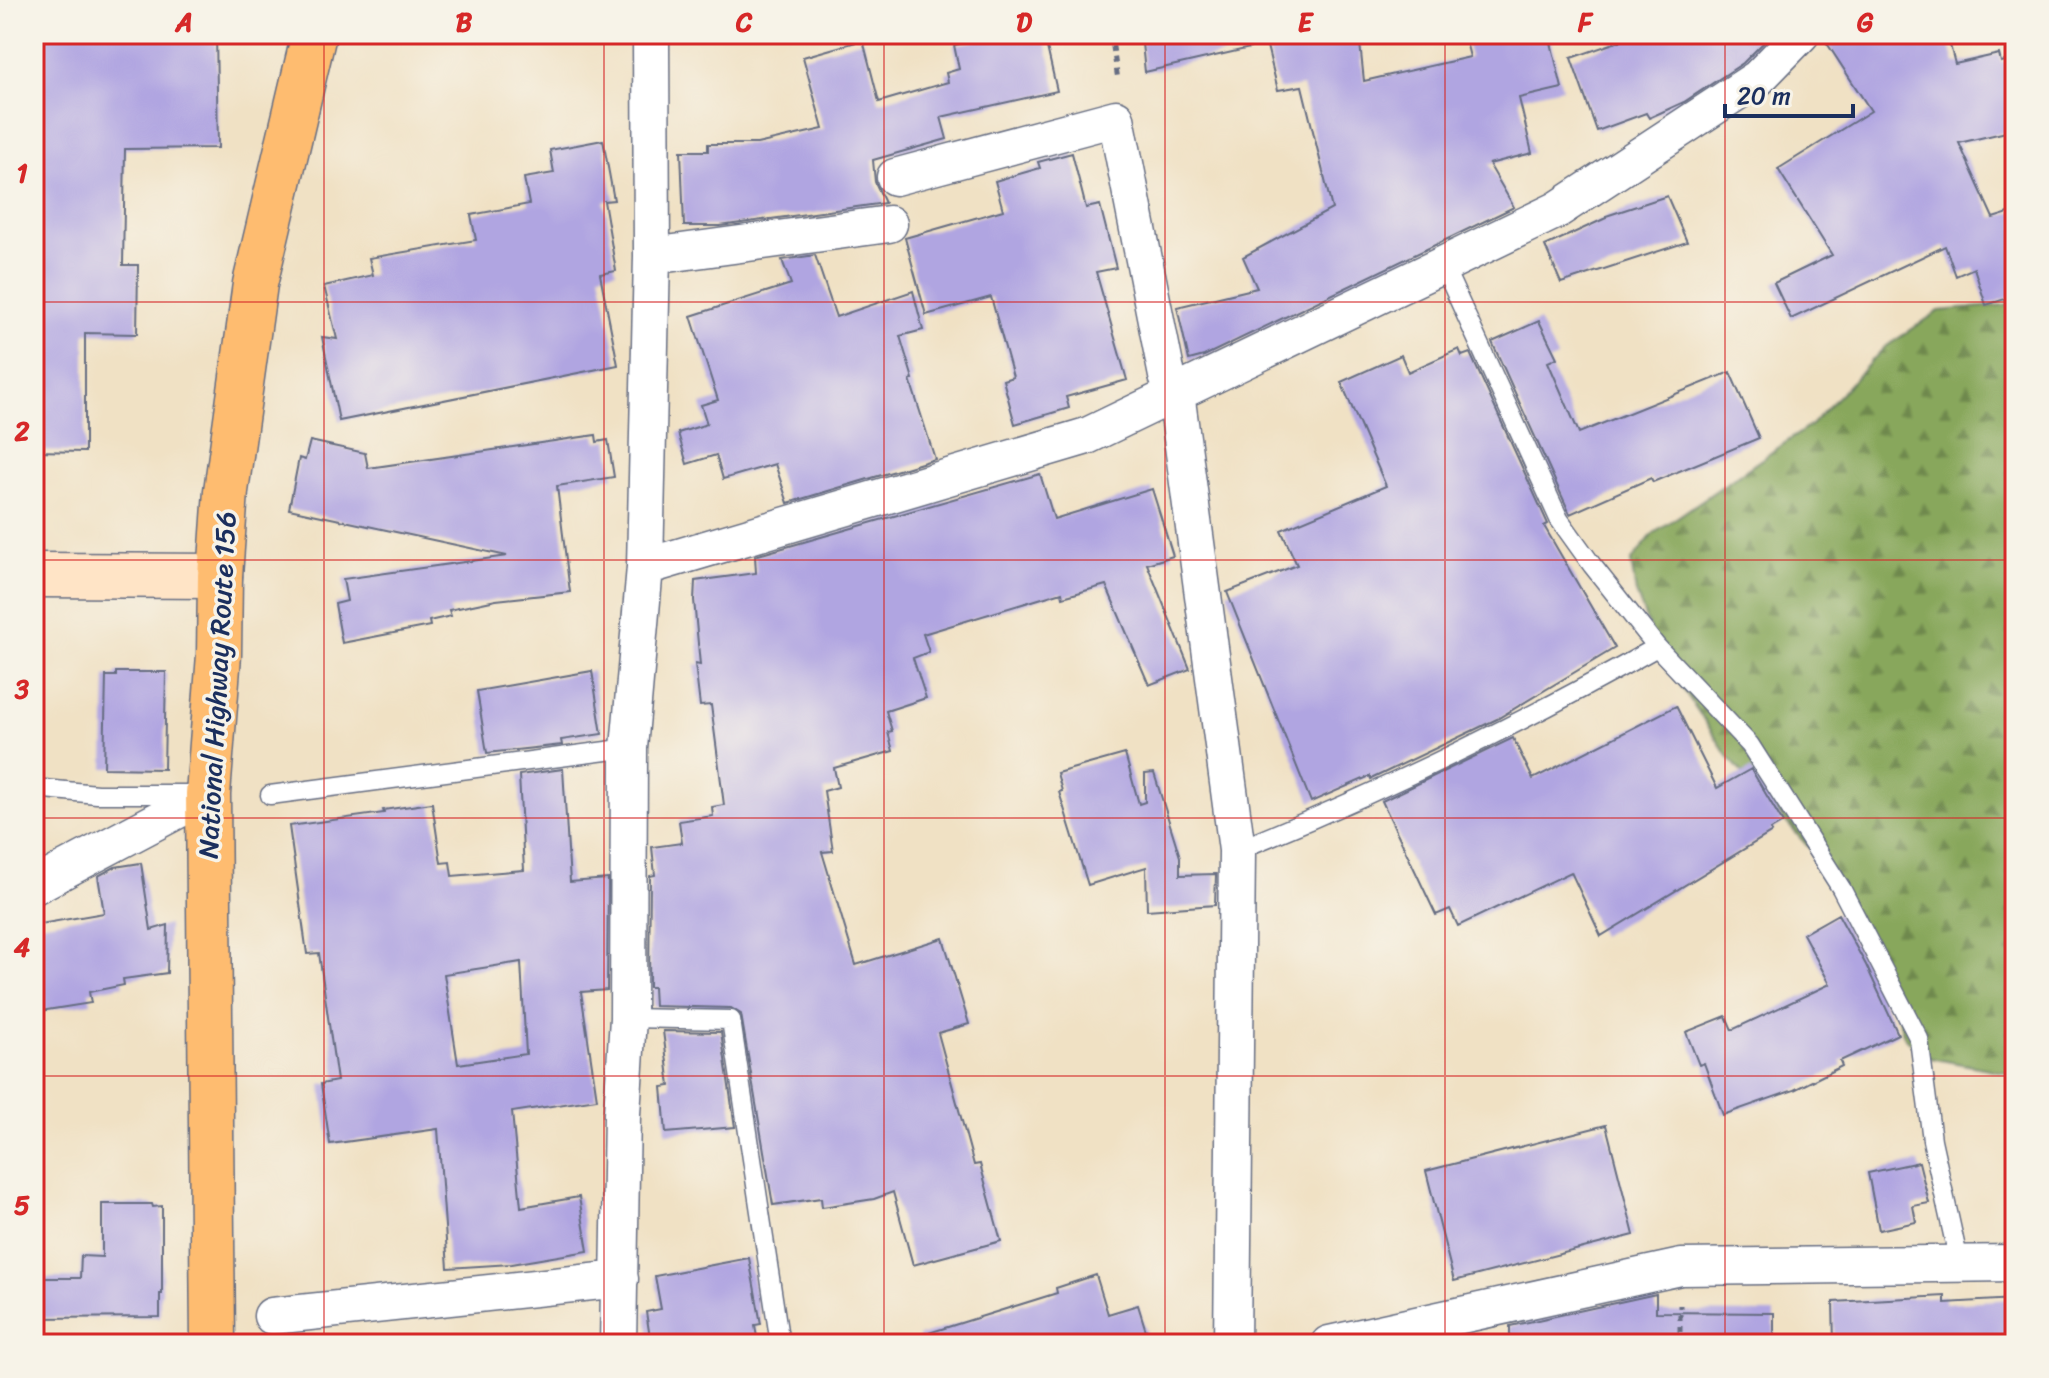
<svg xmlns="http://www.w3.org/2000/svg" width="2049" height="1378" font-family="Sriracha,sans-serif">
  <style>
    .forest { fill: url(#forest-firs); stroke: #526b5c; stroke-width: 2 }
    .building { fill: #b0a5e1; fill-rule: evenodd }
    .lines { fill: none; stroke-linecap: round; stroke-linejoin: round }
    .lane-casing { stroke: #666d82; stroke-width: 21 }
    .street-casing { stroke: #666d82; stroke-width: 39 }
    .secondary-casing { stroke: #666d82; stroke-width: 47 }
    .highway-casing { stroke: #666d82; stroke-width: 47 }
    .path { stroke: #666d82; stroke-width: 5; stroke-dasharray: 6 6; stroke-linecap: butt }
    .lane { stroke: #fff; stroke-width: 18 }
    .street { stroke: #fff; stroke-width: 36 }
    .secondary { stroke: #ffe4c6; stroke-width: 44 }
    .highway { stroke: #febc70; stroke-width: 44 }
    .grid { fill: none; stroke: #d62828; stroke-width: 2; stroke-opacity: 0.55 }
    .labels { text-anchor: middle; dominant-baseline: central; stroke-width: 7; stroke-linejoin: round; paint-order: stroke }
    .street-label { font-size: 28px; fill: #1b2f5e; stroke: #f7f3e8 }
    .neatline { fill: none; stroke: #d62828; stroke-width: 3 }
    .grid-label { font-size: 26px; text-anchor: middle; font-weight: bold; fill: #d62828 }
  </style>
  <defs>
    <pattern id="forest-firs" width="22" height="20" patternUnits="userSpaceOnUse" patternTransform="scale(2)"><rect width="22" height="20" fill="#88a75b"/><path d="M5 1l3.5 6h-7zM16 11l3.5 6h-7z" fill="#6e884e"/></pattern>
  </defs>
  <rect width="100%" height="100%" fill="#f7f3e8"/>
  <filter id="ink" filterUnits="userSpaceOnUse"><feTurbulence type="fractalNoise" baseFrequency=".0125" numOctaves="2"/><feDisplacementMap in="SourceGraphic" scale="16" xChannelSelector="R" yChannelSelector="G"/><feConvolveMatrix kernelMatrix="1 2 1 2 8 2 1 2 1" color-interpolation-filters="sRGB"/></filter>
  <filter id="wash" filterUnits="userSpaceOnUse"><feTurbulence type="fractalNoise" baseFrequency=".006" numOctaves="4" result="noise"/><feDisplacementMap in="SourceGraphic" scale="32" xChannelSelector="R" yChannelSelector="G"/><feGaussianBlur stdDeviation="1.8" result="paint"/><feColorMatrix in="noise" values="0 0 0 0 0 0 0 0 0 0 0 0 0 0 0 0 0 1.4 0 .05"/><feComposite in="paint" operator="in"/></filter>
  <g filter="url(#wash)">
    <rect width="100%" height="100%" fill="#f0e1c4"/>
    <path class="forest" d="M2015 300V1074L1925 1057 1904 1036 1876 946 1821 861 1730 759 1659 653 1636 593 1631 562 1653 534 1811 425 1884 348 1939 311 2005 305Z"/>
    <g id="blocks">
      <path class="building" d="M34 34H216L218 148 125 149 123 265H138L137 334 85 333V452L34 451Z
        M974 34H1044L1057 91 941 117 947 139 873 160 875 182 885 203 720 226H684L681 151H708V144H757L823 129 803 57 863 40 879 102 948 82 946 73 959 69 954 45 976 41Z
        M1141 34H1249L1250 48 1145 72Z
        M1264 34H1359L1364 81 1470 57 1464 34H1549L1562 88 1519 98 1532 153 1489 164 1514 207 1204 356 1189 360 1177 307 1257 288 1243 257 1332 209 1302 86 1278 90Z
        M1640 34H1772L1743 63 1684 102 1649 118 1646 113 1597 131 1571 58Z
        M1821 34H1947L1955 64 1999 54 2001 62 2015 59V130L1959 143 1993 218 2015 211V296L1986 305 1974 268 1956 276 1945 246 1791 319 1774 283 1832 255 1778 169 1871 111Z
        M603 140 614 200 604 201 616 271 600 274 618 365 339 421 322 337 337 339 324 286 373 275 369 258 476 240 471 215 529 204 524 178 554 173 550 150Z
        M1072 153 1086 208 1100 205 1116 268 1096 272 1127 380 1066 397 1069 408 1015 424 1003 380 1013 377 991 297 926 315 905 238 1003 210 995 181 1040 168 1038 162Z
        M1667 196 1687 242 1561 283 1545 246 1606 218V216Z
        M815 255 836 317 913 291 923 330 900 336 913 379 910 380 935 459 788 503 775 464 723 479 716 455 687 464 678 433 707 424 701 405 718 400 691 316 791 284 782 260Z
        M1539 321 1557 358 1548 362 1579 433 1730 372 1759 438 1653 482 1651 478 1570 514 1492 342Z
        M1459 349 1462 356 1470 353 1548 524 1544 526 1615 648 1497 719 1371 779 1370 776 1311 802 1227 592 1297 565 1281 530 1386 486 1341 382 1401 355 1408 372Z
        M596 435 597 442 608 440 614 477 557 486 570 592 496 600 449 610 451 616 429 621 430 626 342 643 335 604 347 601 343 579 507 556 289 509 299 458 305 460 310 441 365 453 368 468Z
        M1040 474 1054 519 1152 489 1173 556 1147 564 1190 669 1149 685 1106 585 1063 597 1062 592 923 634 929 652 913 658 926 698 886 711 892 731 888 732 893 751 834 768 838 787 824 791 833 851 822 852 856 965 943 938 969 1024 938 1033 974 1165 980 1164 1001 1241 913 1265 893 1192 874 1199 822 1207 821 1198 773 1205 741 1014 731 1008 654 1006 653 987H649L650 876 655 875 652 847 682 843 679 821 713 816 712 807 724 805 711 705 700 706 695 664 700 665 694 600 695 581 756 573 755 556Z
        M592 671 602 734 561 740 562 745 487 753 477 691Z
        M116 672H166L164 769 104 768 106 676H116Z
        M1676 706 1717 788 1751 769 1783 823 1771 830 1772 832 1601 936 1571 872 1458 926 1450 909 1436 915 1382 801 1513 738 1533 779Z
        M1125 754 1139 804 1145 802V774L1154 773 1180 857V875L1216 874 1215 905 1147 910 1146 867 1088 885 1059 792 1062 791 1057 773Z
        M563 769 570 882 608 879 607 990 581 992 597 1099 512 1112 521 1207 579 1197 588 1251 511 1264 448 1268 438 1129 330 1144 321 1084 337 1081 319 953 307 954 289 826 384 813 383 810 432 803 441 863 450 862 452 876 524 870 519 775ZM521 962 526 1054 458 1064 444 974Z
        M141 863 151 930 168 925 167 973 123 979 124 985 89 992 91 1003 34 1012V925L104 913 98 876 115 867Z
        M1838 914 1866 965 1898 1034 1840 1061 1842 1066 1794 1090 1723 1115 1704 1063 1699 1065 1686 1032 1726 1016 1732 1030 1830 984 1803 934Z
        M663 1031 721 1032 735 1127 666 1133 662 1087 670 1086Z
        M1606 1125 1634 1235 1454 1281 1426 1171Z
        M1919 1162 1929 1203 1913 1206 1916 1222 1879 1230 1868 1173Z
        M102 1204H152L153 1207 162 1206V1294H160V1317L34 1318V1278H80L81 1256 102 1257Z
        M749 1258 761 1324 755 1325 758 1344H651L646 1312 661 1309 655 1276Z
        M1096 1275 1108 1314 1138 1305 1150 1344H920L919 1336 1057 1293 1056 1288Z
        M1656 1294V1312L1774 1313V1344H1510V1326Z
        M1945 1296V1303L2015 1299V1339L1992 1341V1344H1834L1833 1302Z"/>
    </g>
  </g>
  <g filter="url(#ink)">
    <use href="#blocks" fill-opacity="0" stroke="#666d82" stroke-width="2"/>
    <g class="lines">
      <g class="lane-casing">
        <path id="lane" d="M1443 265 1559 519 1592 565 1657 647 1750 745 1841 888 1919 1039 1932 1140 1959 1262
          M34 788 97 794H193
          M270 795 629 748
          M1237 850C1382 792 1521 724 1657 647
          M628 1018 731 1020 780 1344"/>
      </g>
      <g class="street-casing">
        <path id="street" d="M895 177 1116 118 1167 376 1176 393 1237 850 1232 1344
          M652 256 889 224
          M645 567 1087 436 1557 210 1758 78 1801 34
          M34 886 208 794
          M272 1316 620 1279
          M618 1344 622 1114 628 1018 629 748 645 567 652 256 651 34
          M1329 1344 1681 1267 2015 1263"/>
      </g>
      <g class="secondary-casing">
        <path id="secondary" d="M34 575 220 576"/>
      </g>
      <g class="highway-casing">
        <path id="highway" d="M213 1344 208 794 219 655 220 576 226 491 255 284 314 34"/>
      </g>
      <path class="path" d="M1111 34 1118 80
        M1680 1344V1305"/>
      <use href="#lane" class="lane"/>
      <use href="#street" class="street"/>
      <use href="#secondary" class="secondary"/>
      <use href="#highway" class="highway"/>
    </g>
  </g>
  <path class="grid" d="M324 34V1344M604 34V1344M884 34V1344M1165 34V1344M1445 34V1344M1725 34V1344M34 302H2015M34 560H2015M34 818H2015M34 1076H2015"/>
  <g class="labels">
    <g class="street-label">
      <text transform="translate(217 685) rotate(-87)">National Highway Route 156</text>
    </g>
  </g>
  <rect width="2049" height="1378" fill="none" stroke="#f7f3e8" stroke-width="88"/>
  <path d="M1725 104v12h128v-12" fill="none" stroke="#1b2f5e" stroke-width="4"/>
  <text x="1737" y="104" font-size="24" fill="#1b2f5e" stroke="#f7f3e8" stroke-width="6" paint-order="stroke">20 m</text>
  <rect x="44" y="44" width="1961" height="1290" class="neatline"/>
  <g class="grid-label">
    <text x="184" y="31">A</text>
    <text x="464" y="31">B</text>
    <text x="744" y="31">C</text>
    <text x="1024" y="31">D</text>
    <text x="1305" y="31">E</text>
    <text x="1585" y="31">F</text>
    <text x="1865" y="31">G</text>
    <text x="22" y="182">1</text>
    <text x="22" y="440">2</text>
    <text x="22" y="698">3</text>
    <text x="22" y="956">4</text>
    <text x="22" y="1214">5</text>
  </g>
</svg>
